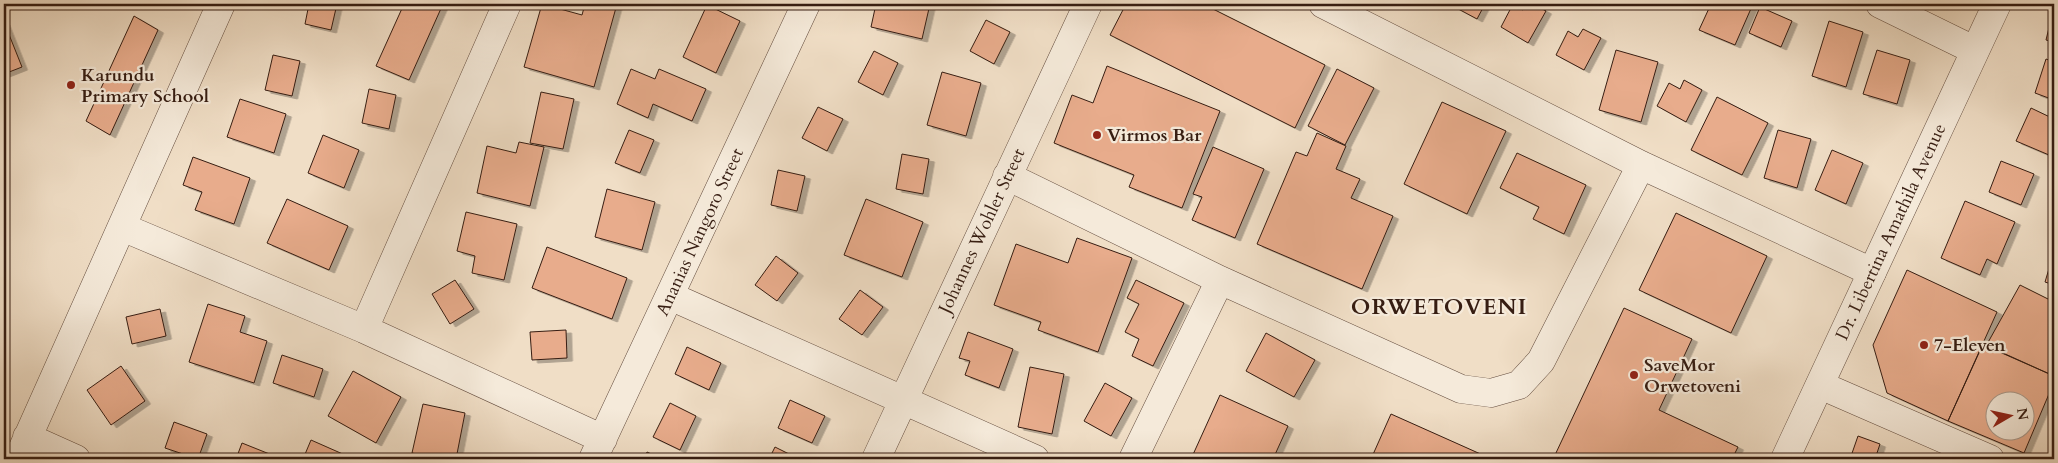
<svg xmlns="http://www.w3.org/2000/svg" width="2058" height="463" font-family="Cardo,serif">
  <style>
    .building { fill: #e8ac8c; stroke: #361d12; fill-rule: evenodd; filter: url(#shadow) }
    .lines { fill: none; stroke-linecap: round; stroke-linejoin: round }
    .minor-casing { stroke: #644d3f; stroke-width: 29 }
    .tertiary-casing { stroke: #644d3f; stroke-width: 29 }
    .minor { stroke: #f5eada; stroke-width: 28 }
    .tertiary { stroke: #f5eada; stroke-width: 28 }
    .poi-dot { fill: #8f2418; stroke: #f5eada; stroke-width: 2 }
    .labels { text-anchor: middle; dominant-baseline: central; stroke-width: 4.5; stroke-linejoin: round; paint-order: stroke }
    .poi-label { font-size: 18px; font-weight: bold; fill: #361d12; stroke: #f5eada; text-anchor: start }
    .street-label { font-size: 18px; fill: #361d12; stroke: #f5eada }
    .district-label { font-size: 22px; font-weight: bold; letter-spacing: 1px; fill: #361d12; stroke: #f5eada }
  </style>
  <defs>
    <filter id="shadow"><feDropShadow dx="5.5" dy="3" stdDeviation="0" flood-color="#0004"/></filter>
  </defs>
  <rect width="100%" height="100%" fill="#f0dec6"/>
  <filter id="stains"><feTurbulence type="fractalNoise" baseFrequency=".004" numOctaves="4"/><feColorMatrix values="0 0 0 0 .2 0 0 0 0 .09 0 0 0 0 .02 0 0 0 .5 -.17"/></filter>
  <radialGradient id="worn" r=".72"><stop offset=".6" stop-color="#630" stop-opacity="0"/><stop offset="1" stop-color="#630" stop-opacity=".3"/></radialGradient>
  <path class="building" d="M309 4H337L331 30 305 24Z
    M404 4H443L409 80 376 66Z
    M542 4 582 15 585 4H617L594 87 524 67Z
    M876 4H930L922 39 871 27Z
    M1126 4H1203L1325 65 1295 128 1110 35Z
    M1449 4H1485L1477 19Z
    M1513 4 1523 10 1526 4H1533L1546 11 1528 43 1501 27Z
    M1711 4H1753L1735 45 1699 30Z
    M707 5 740 21 716 73 683 57Z
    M1760 7 1792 21 1781 47 1749 33Z
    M2054 7V42L2046 40Z
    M134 16 158 30 110 135 86 121Z
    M986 20 1010 32 994 64 970 51Z
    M1829 21 1863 32 1846 87 1812 76Z
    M4 22 22 67 4 74Z
    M1583 29 1601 38 1584 70 1556 55 1568 31 1578 37Z
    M1616 50 1658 62 1641 122 1599 110Z
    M1877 50 1910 60 1897 104 1863 94Z
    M874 51 898 63 883 95 858 82Z
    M273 55 300 61 292 96 265 90Z
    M2046 59 2054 62V100L2035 93Z
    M1107 66 1220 111 1182 208 1129 187 1134 175 1054 143 1072 95 1093 103Z
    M631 69 655 79 659 69 706 89 692 121 653 104 648 118 617 104Z
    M1337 69 1374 88 1345 145 1308 126Z
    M942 72 981 83 966 136 927 125Z
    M1684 80 1702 90 1686 122 1657 106 1669 83 1680 89Z
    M369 89 396 95 389 129 362 123Z
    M541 92 574 99 563 149 530 143Z
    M1717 97 1768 123 1742 175 1691 150Z
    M240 99 286 114 274 153 227 137Z
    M1442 102 1506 131 1467 214 1404 184Z
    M818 107 843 119 827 151 802 138Z
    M2031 108 2054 119V143L2049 155 2016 141Z
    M629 130 654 140 640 173 615 163Z
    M1778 130 1811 139 1797 188 1764 178Z
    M1317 133 1346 146 1336 169 1360 179 1351 198 1393 216 1362 289 1257 244 1296 152 1307 156Z
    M323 135 359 150 344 188 308 173Z
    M519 142 544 147 530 206 477 193 487 146 516 153Z
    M1213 147 1264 169 1235 238 1192 220 1202 197 1193 194Z
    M1832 150 1863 163 1846 204 1815 190Z
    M1517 153 1586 185 1564 234 1533 219 1539 207 1500 188Z
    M902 154 929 159 923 194 896 189Z
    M193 157 250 178 234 224 195 210 202 192 183 185Z
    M2001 161 2034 174 2021 205 1989 192Z
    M778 170 805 176 797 211 771 205Z
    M607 189 655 202 642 250 595 237Z
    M287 199 348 226 329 270 267 243Z
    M866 199 923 222 902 277 844 255Z
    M1965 201 2015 222 1997 264 1987 259 1980 275 1941 258Z
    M466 212 517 224 504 280 472 273 475 256 457 251Z
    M1676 213 1767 256 1731 333 1639 290Z
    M1077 238 1132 258 1098 352 1038 330 1041 322 994 305 1016 244 1068 263Z
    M547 247 627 278 612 319 532 288Z
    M2054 252V285L2045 282Z
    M776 256 798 273 777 301 755 285Z
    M1907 270 1997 312 1948 421 1887 393 1873 345Z
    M455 280 474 309 450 324 432 294Z
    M1136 280 1184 303 1153 366 1132 356 1139 339 1125 332 1139 304 1127 298Z
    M2020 285 2054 302V376L1986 346Z
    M860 290 883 307 862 335 839 319Z
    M208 304 245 316 240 332 267 341 254 383 189 362Z
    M1624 308 1692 339 1659 410 1738 447 1732 459H1564L1555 455Z
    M160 309 166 336 132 344 126 317Z
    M566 330 567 358 532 360 530 332Z
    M968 332 1013 349 999 388 965 375 970 361 959 358Z
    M1266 333 1315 360 1294 397 1246 371Z
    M1983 344 2054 376V382L2024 453 1948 421ZM1996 400H2026V430H1996Z
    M687 347 721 363 709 390 675 374Z
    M282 355 323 369 314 397 273 383Z
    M121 366 145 401 111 425 87 390Z
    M1030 367 1064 374 1052 434 1018 427Z
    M353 371 401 397 376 443 328 416Z
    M1105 383 1132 398 1111 436 1084 421Z
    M1220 395 1288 426 1273 459H1191Z
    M790 400 825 416 812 443 778 428Z
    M670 403 696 416 680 450 653 437Z
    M423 404 465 413 456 459H443L412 453Z
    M1391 414 1485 456 1484 459H1371Z
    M174 422 207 434 198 459 165 448Z
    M1858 436 1880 444 1875 459H1876H1850Z
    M311 440 345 455 343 459H303Z
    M242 443 282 459H236Z
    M775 447 799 459H769Z
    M647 452 662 459H644Z"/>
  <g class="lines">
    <g class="minor-casing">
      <path id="minor" d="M1323 4 1641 165 1872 272
        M1880 4 1974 50
        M1007 176 1220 280 1461 389 1491 393 1519 385 1541 361 1641 165
        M122 227 364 329 603 439
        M670 296 1035 459
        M364 329 507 4
        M1820 385 1990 459
        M27 437 76 459
        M18 459 221 4
        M593 459 806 4
        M876 459 1088 4
        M1133 459 1220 280"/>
    </g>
    <g class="tertiary-casing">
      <path id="tertiary" d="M1785 459 1997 4"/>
    </g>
    <use href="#minor" class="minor"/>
    <use href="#tertiary" class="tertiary"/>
  </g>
  <g class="poi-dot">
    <circle cx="71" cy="85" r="5"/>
    <circle cx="1097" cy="135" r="5"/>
    <circle cx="1924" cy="345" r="5"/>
    <circle cx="1634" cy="375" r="5"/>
  </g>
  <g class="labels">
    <g class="poi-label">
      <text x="81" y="75">Karundu<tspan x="81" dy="21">Primary School</tspan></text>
      <text x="1107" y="135">Virmos Bar</text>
      <text x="1934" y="345">7-Eleven</text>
      <text x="1644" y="365">SaveMor<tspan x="1644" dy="21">Orwetoveni</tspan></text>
    </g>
    <g class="street-label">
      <text transform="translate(982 231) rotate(-65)">Johannes Wohler Street</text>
      <text transform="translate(700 232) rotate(-65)">Ananias Nangoro Street</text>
      <text transform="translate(1891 232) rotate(-65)">Dr. Libertina Amathila Avenue</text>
    </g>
    <g class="district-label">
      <text x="1439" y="307">ORWETOVENI</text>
    </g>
  </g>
  <rect width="2058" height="463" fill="none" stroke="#f0dec6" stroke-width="20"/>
  <rect x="5" y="5" width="2048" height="453" fill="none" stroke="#361d12" stroke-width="2.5"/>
  <rect x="10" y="10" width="2038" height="443" fill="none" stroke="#361d12"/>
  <g transform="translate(2010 416) rotate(81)"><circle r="24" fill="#f5eada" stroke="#a9988a"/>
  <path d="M0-4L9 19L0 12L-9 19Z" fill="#8f2418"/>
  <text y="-8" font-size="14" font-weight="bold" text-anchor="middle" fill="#361d12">N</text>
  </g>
  <rect width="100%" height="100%" filter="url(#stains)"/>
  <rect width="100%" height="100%" fill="url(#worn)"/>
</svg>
